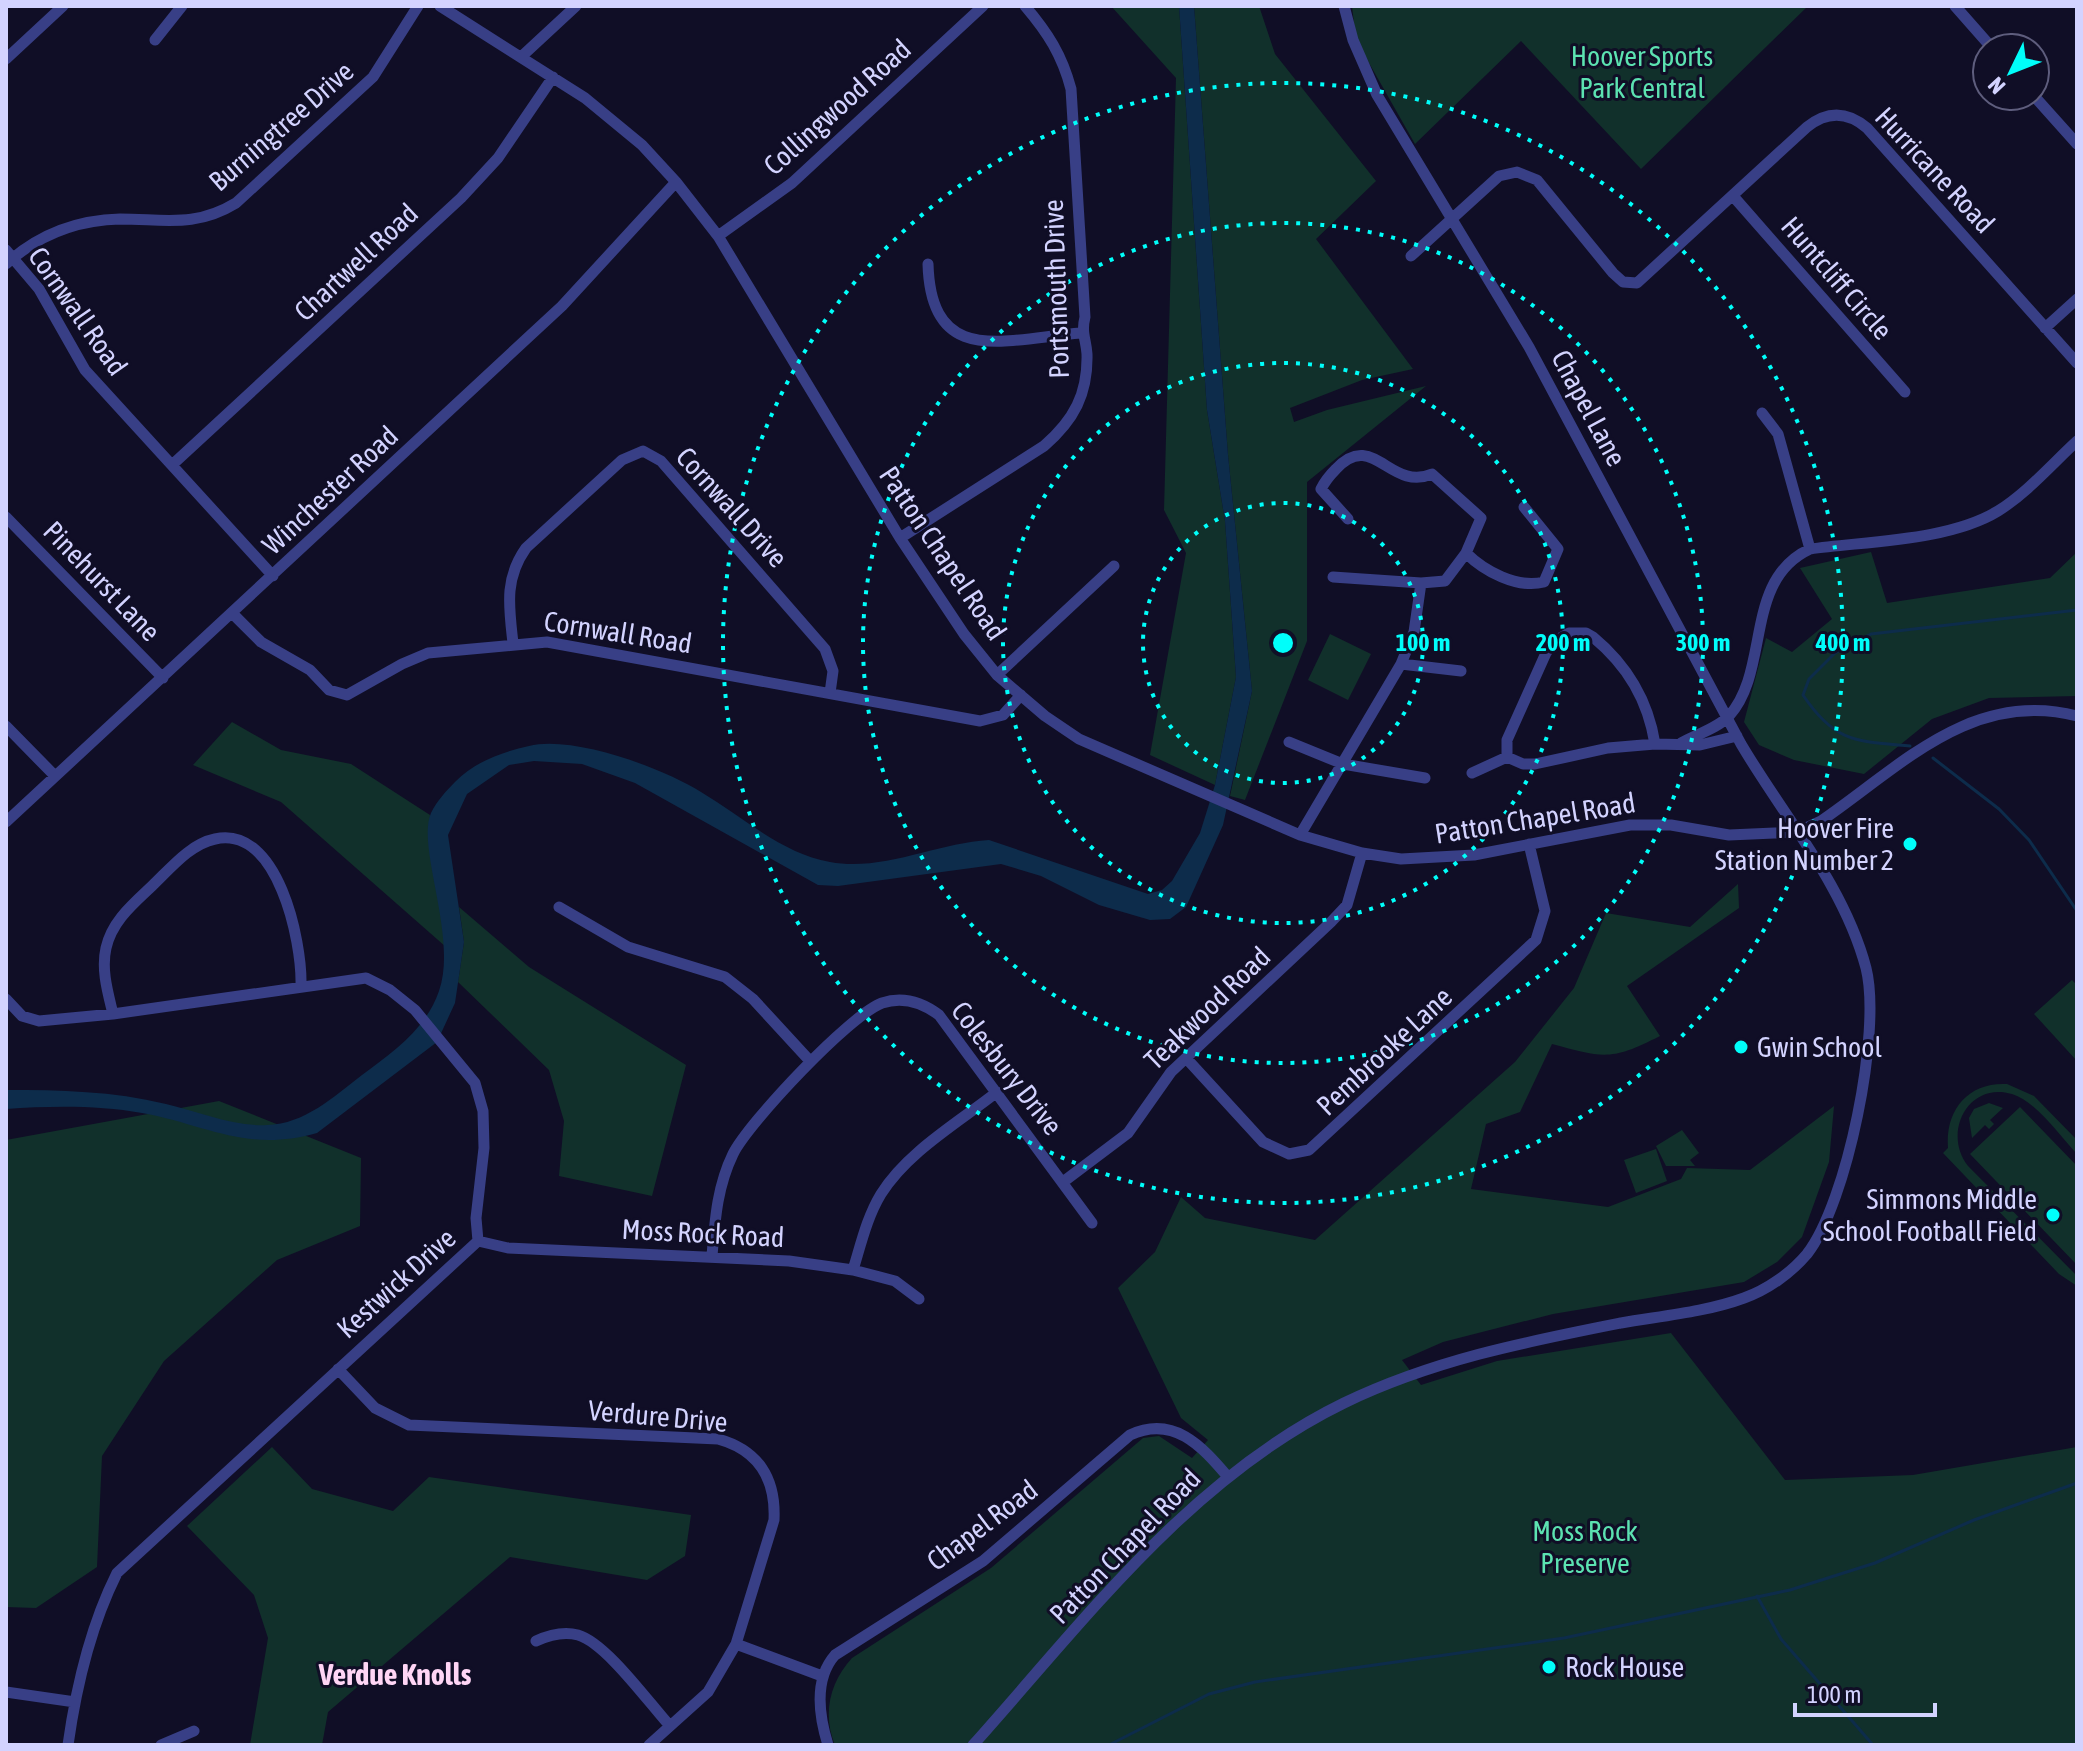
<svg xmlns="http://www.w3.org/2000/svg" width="2083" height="1751" font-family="'Asap Condensed',sans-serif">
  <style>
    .green { fill: #11302b }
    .water { fill: #0d2c4b }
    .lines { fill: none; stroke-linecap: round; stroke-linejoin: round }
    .stream { stroke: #0d2c4b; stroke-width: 3 }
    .minor { stroke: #383f86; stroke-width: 11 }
    .ring { fill: none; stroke: #00fefa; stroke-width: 4; stroke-dasharray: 4 8 }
    .poi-dot { fill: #00fefa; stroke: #100e26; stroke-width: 3 }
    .labels { text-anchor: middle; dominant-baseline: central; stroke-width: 6; stroke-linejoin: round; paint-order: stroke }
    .park-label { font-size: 28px; fill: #5ce2b1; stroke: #100e26 }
    .street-label { font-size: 28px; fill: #d3d3ff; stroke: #100e26 }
    .poi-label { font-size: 28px; fill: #d3d3ff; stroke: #100e26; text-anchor: end }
    .neighbourhood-label { font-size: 30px; font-weight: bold; fill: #ffd5f5; stroke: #100e26 }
    .centre { fill: #00fefa; stroke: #100e26; stroke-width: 4 }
    .ring-label { font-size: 24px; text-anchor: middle; font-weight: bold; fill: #00fefa; stroke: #100e26; stroke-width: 6; stroke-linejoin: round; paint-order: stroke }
  </style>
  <rect width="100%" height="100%" fill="#100e26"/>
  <path class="green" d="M1111 6H1179L1207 410 1225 521 1236 677 1215 785 1150 755 1186 553 1164 510 1176 78Z
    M1194 6H1259L1275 54 1376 181 1316 239 1413 369 1362 380 1290 408 1294 422 1327 410 1426 386 1307 482V641L1245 800 1230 796 1252 691 1228 455Z
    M1352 6H1808L1641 169 1521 41 1415 144 1356 40Z
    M1871 552 1887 603 2050 578 2077 552V696L1989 698 1932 719 1864 774 1794 760 1759 745 1744 722 1766 638 1792 652 1832 619 1800 568Z
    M1330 634 1371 654 1348 700 1308 680Z
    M232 722 281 750 351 764 430 815 429 837 446 947 281 802 193 765Z
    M1738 884 1739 908 1627 986 1660 1036C1611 1061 1604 1058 1552 1044L1520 1112 1486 1124 1471 1189 1608 1207 1681 1179 1687 1168 1750 1170 1834 1106 1829 1162 1802 1237 1777 1262 1744 1282 1553 1314 1443 1342 1402 1360 1421 1385 1497 1361 1671 1333 1785 1480 1913 1475 2077 1447V1745H835C822 1714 830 1682 852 1658L991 1568 1143 1438 1159 1436 1192 1458 1208 1440 1181 1418 1118 1288 1155 1252 1181 1197 1205 1218 1315 1240 1515 1062 1574 988 1606 913 1690 927Z
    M459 907 529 967 686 1065 652 1196 559 1176 564 1121 549 1070 458 982 464 942Z
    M2072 980 2077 985V1061L2034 1014Z
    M2007 1084 2034 1096 2077 1140V1154C2059 1135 2037 1102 2012 1094 1968 1081 1942 1133 1968 1166L2077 1276V1286L2059 1274 1943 1153 1948 1148C1945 1110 1968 1082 2007 1084Z
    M219 1101 361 1158 360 1226 277 1260 164 1361 102 1456 97 1567 36 1608 6 1607V1140Z
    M1989 1103 2003 1108 1990 1120 1994 1124 1989 1129 1985 1125 1972 1138 1969 1118 1974 1109Z
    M2020 1107 2077 1166V1265L1970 1154Z
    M1682 1130 1699 1153 1690 1160 1695 1166H1666L1656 1146Z
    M1656 1149 1667 1181 1636 1193 1624 1160Z
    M272 1447 312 1489 393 1511 429 1477 691 1515 685 1556 647 1580 510 1557 328 1712 322 1745H250L268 1638 254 1595 187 1526Z"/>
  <path class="water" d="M1179 6H1194L1228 455 1252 691 1223 825 1186 907 1170 919 1150 920 1099 905 1041 876 1001 864 838 886 818 885 635 783 582 764 534 761 509 765 467 794 448 835 464 942 455 1003 437 1042 317 1133C246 1153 208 1125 142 1113 98 1105 50 1106 6 1109V1090C60 1090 113 1091 166 1104 197 1111 234 1127 267 1125 305 1124 333 1097 362 1075 393 1052 426 1029 439 991 458 937 416 847 431 813 437 801 446 791 455 782 474 762 502 752 529 746 573 735 663 768 701 792 743 817 781 853 830 862 882 872 937 843 989 840L1148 894 1162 890 1172 881 1200 833 1215 785 1236 677 1225 521 1207 410Z"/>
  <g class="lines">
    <path class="stream" d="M1910 746C1856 741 1835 743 1803 695L1809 679 1835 653 1871 634 2077 610
      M1933 758 1999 809 2029 840 2077 911
      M1757 1596 1781 1639 1873 1745
      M1109 1745 1209 1694 1255 1682 1564 1638 1790 1590 1875 1563 1974 1520 2077 1483"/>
    <path class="minor" d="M440 6 585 98 642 145 676 182 718 236 900 538 964 634 997 675 1045 716 1079 739 1300 835 1362 853 1401 859 1474 855 1630 825H1671L1729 835 1797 832 1821 821C1901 766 1972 689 2077 716
      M1955 6 1992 48
      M155 40 182 6
      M521 57 576 6
      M6 59 63 6
      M2034 96 2077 144
      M1733 196 1905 392
      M718 236 792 183 983 6
      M6 250 39 289 85 370 273 576
      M1411 256 1499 176 1517 172 1537 180 1613 273 1623 282 1637 283 1807 127C1827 111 1847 111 1867 128L2077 363
      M6 264C38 235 77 220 120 219 164 219 195 228 236 203L373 77 418 6
      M928 264C931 368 1005 339 1081 333
      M2045 328 2077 299
      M1762 413 1778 434 1810 549
      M172 465 461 198 498 158 553 77
      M6 517 163 678
      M900 538 1044 446C1074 420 1088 394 1087 354 1086 339 1081 333 1085 317L1071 89C1062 55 1048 33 1025 6
      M1466 553C1484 571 1517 589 1544 582L1558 549 1524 507
      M1333 577 1421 583
      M233 614 261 642 310 670 329 690 347 695 402 664 428 653 547 642 980 721 1003 715 1021 695
      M1569 633H1586L1593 637C1628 666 1648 700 1655 744L1608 748 1535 764H1523L1507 757V740L1546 653 1553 642Z
      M513 643C509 607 504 579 526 548L622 460 643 451 661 461 825 649 833 671 830 693
      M1401 664 1461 671
      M997 675 1114 566
      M6 726 55 776
      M1289 742 1343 764 1425 778
      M1681 743C1695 735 1718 728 1729 716 1771 669 1743 580 1810 549 1867 541 1949 541 1998 511 2027 493 2052 464 2077 441
      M1655 744 1700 745 1737 736
      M1472 773 1507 757
      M6 822 562 306 676 182
      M1300 835 1401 664 1414 632 1421 583 1445 581 1466 553 1481 518 1432 474C1390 492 1373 429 1336 469 1330 475 1325 481 1321 489L1348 519
      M559 907 628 947 725 977 753 999 810 1061
      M6 999 22 1016 39 1021 113 1014 366 978 390 990 415 1010 475 1083 483 1111 484 1148 476 1218 478 1241 117 1573C91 1625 76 1688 68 1745
      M113 1014C108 993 101 970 106 948 112 921 133 904 152 886 170 869 190 844 215 839 278 825 302 941 301 985
      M1186 1058 1263 1142 1289 1154 1309 1150 1536 940 1545 911 1529 844
      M1063 1182 1128 1133 1171 1072 1331 922 1347 905 1362 853
      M478 1241 508 1248 789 1261 853 1270 895 1281 919 1299
      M712 1256C715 1220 717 1187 733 1154 749 1122 850 1015 882 1003 903 996 923 1003 939 1015L1092 1223
      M853 1270C861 1244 867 1217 881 1194 907 1152 959 1122 997 1092
      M338 1369 375 1408 409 1425 718 1439C758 1450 776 1478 774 1520L736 1644 708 1692 649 1745
      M536 1641C549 1635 563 1631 578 1635 606 1643 649 1703 670 1726
      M736 1644 822 1676
      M6 1692 75 1702
      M161 1745 194 1731
      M828 1745C819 1716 814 1679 835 1655L983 1561 1130 1435C1173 1415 1201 1445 1228 1477
      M973 1745C1085 1620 1190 1478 1344 1403 1433 1360 1525 1342 1621 1323 1661 1316 1706 1312 1744 1298 1767 1290 1791 1273 1807 1254 1847 1203 1882 1031 1866 968 1844 885 1784 817 1741 744L1529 347 1377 95 1353 40 1344 6"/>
  </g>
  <g class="ring">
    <circle cx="1283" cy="643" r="140"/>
    <circle cx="1283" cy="643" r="280"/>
    <circle cx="1283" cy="643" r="420"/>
    <circle cx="1283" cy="643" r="560"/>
  </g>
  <g class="poi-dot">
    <circle cx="1910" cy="844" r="8"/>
    <circle cx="1741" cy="1047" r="8"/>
    <circle cx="2053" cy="1215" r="8"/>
    <circle cx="1549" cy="1667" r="8"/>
  </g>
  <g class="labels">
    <g class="park-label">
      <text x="1642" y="56">Hoover Sports<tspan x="1642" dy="32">Park Central</tspan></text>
      <text x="1585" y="1531">Moss Rock<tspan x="1585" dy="32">Preserve</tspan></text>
    </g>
    <g class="street-label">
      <text transform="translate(837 107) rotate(-42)">Collingwood Road</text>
      <text transform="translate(281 126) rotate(-41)">Burningtree Drive</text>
      <text transform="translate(1935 170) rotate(47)">Hurricane Road</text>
      <text transform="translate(356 262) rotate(-43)">Chartwell Road</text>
      <text transform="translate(1837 278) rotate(49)">Huntcliff Circle</text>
      <text transform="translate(1056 289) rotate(-92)">Portsmouth Drive</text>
      <text transform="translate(78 311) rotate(55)">Cornwall Road</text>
      <text transform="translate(1589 408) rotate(62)">Chapel Lane</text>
      <text transform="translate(330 490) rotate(-43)">Winchester Road</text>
      <text transform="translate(732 507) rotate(48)">Cornwall Drive</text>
      <text transform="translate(943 553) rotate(56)">Patton Chapel Road</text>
      <text transform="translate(102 581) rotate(46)">Pinehurst Lane</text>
      <text transform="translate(618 632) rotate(9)">Cornwall Road</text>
      <text transform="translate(1535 818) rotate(-9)">Patton Chapel Road</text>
      <text transform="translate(1207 1008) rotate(-44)">Teakwood Road</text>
      <text transform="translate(1384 1051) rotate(-43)">Pembrooke Lane</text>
      <text transform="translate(1007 1068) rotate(52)">Colesbury Drive</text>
      <text transform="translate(703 1233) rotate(3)">Moss Rock Road</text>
      <text transform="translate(396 1283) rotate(-42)">Kestwick Drive</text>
      <text transform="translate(658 1416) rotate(5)">Verdure Drive</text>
      <text transform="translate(982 1525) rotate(-37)">Chapel Road</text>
      <text transform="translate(1125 1546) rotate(-46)">Patton Chapel Road</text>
    </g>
    <g class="poi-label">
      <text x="1894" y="828">Hoover Fire<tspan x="1894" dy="32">Station Number 2</tspan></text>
      <text x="1757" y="1047" text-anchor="start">Gwin School</text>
      <text x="2037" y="1199">Simmons Middle<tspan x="2037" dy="32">School Football Field</tspan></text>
      <text x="1565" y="1667" text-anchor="start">Rock House</text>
    </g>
    <g class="neighbourhood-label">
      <text x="395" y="1674">Verdue Knolls</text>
    </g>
  </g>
  <circle cx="1283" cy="643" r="12" class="centre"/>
  <g class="ring-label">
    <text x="1423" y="651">100 m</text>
    <text x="1563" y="651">200 m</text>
    <text x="1703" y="651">300 m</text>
    <text x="1843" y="651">400 m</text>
  </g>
  <rect width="2083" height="1751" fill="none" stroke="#d3d3ff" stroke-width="16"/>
  <g transform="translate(2011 72) rotate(227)"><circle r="38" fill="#100e26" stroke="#5e5d7d" stroke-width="2"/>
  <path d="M0-6L14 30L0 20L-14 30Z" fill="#00fefa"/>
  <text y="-12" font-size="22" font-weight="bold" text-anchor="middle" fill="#d3d3ff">N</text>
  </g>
  <path d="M1795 1703v12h140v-12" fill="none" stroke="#d3d3ff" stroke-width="4"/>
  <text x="1807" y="1703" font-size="24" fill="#d3d3ff" stroke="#100e26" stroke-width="6" paint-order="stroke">100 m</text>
</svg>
